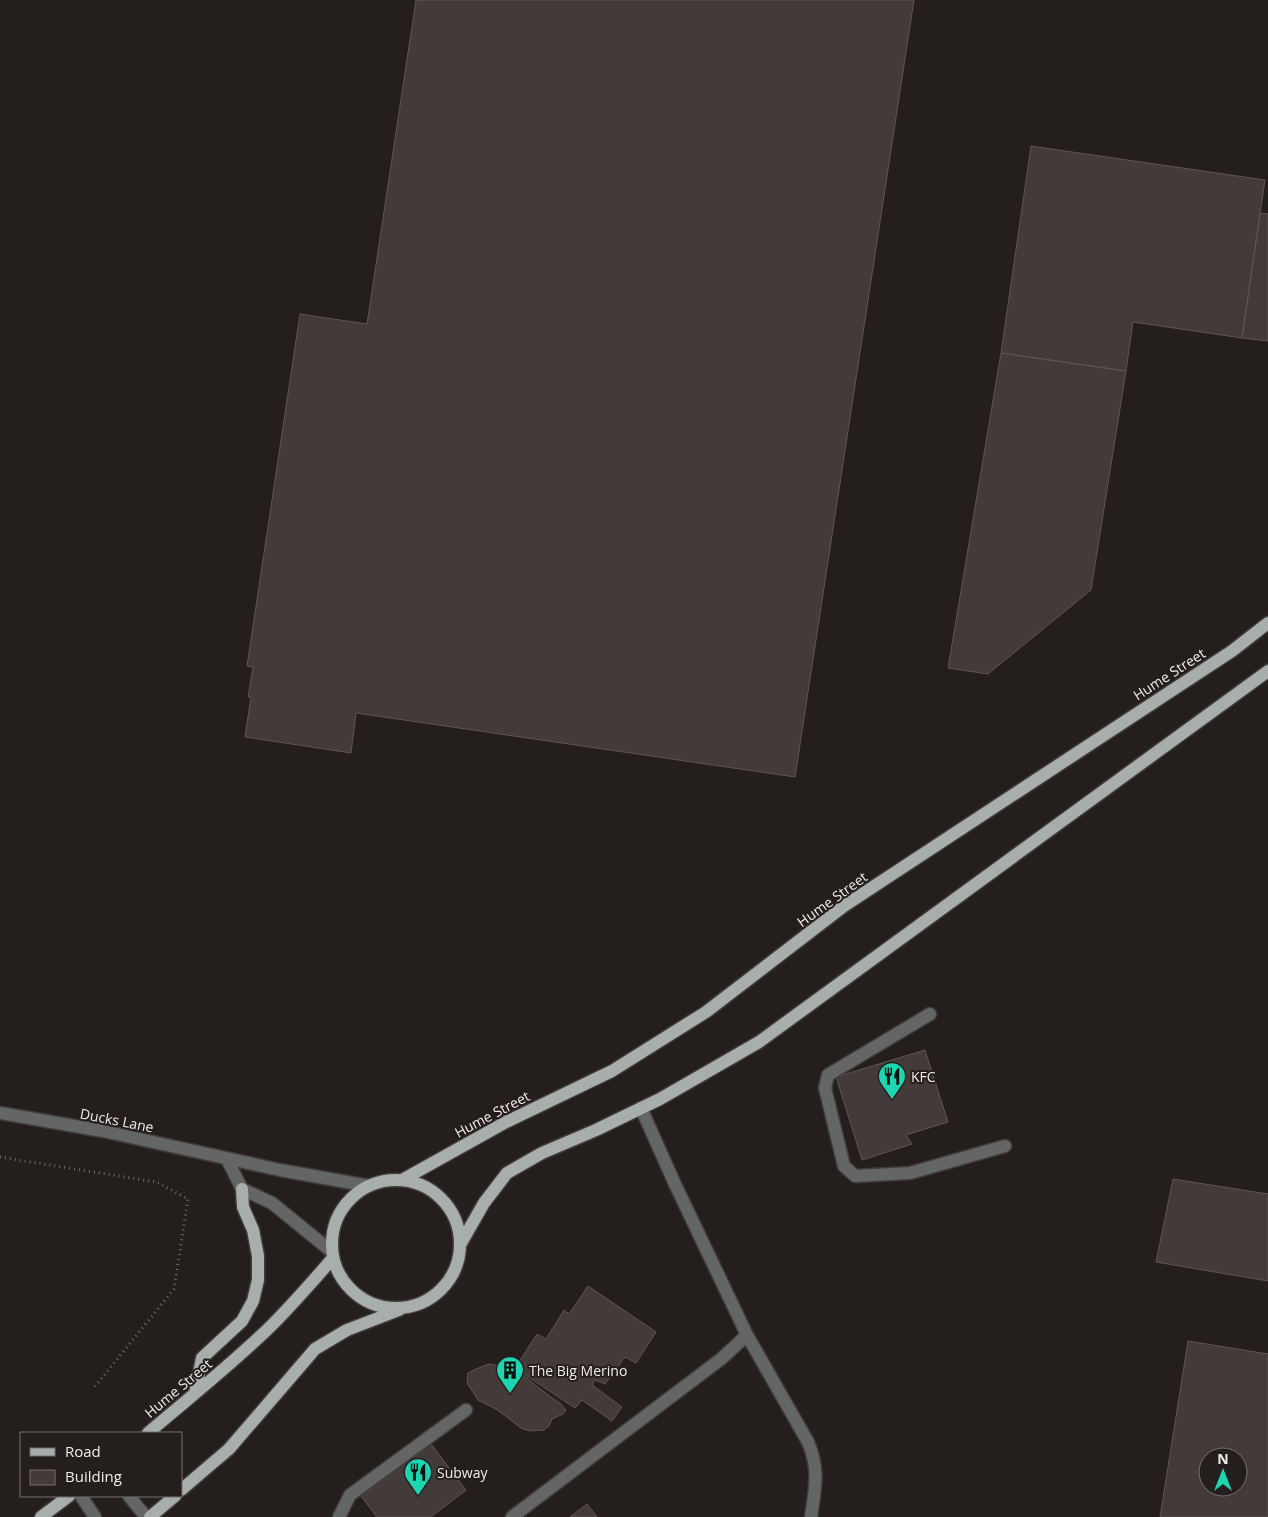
<svg xmlns="http://www.w3.org/2000/svg" width="1268" height="1517" font-family="'Open Sans',sans-serif">
  <style>
    .building { fill: #423b39; stroke: #5d5654; fill-rule: evenodd }
    .lines { fill: none; stroke-linecap: round; stroke-linejoin: round }
    .minor-casing { stroke: #413b39; stroke-width: 15 }
    .major-casing { stroke: #413b39; stroke-width: 15 }
    .path { stroke: #6f6967; stroke-width: 3; stroke-dasharray: 1 4; stroke-linecap: butt }
    .minor { stroke: #636665; stroke-width: 12 }
    .major { stroke: #a7aeab; stroke-width: 12 }
    .labels { text-anchor: middle; dominant-baseline: central; stroke-width: 4; stroke-linejoin: round; paint-order: stroke }
    .street-label { font-size: 14px; fill: #f1eceb; stroke: #241e1c }
    .poi-label { font-size: 14px; fill: #f1eceb; stroke: #241e1c; text-anchor: start }
  </style>
  <rect width="100%" height="100%" fill="#241e1c"/>
  <path class="building" d="M416 0H914L795 777 356 713 351 753 245 737 251 697H248L253 667 247 666 300 314 367 324Z
    M1031 146 1265 180 1242 338 1133 322 1126 371 1001 353Z
    M1260 213 1268 214V341L1242 338Z
    M1001 353 1126 371 1091 590 988 674 948 668Z
    M925 1050 948 1122 906 1135 912 1144 862 1160 836 1077Z
    M1173 1179 1268 1194V1281L1156 1262Z
    M588 1286 656 1332 636 1363 625 1357 605 1384 595 1380 592 1385 622 1407 612 1421 582 1400 575 1408 515 1368 537 1334 546 1339 564 1310 569 1314Z
    M1188 1341 1268 1354V1517H1160ZM1208 1457H1238V1487H1208Z
    M489 1364 509 1367 519 1372 552 1398 560 1403 566 1410 563 1414 552 1419 549 1426 544 1430 529 1431 521 1428 496 1409 478 1400 467 1383 468 1373 476 1369Z
    M431 1444 466 1490 431 1517H377L361 1496Z
    M587 1504 597 1517H570Z"/>
  <g class="lines">
    <g class="minor-casing">
      <path id="minor" d="M930 1014 828 1075 825 1088 844 1166 855 1176 910 1173 1005 1146
        M0 1113 103 1131 280 1170 369 1186
        M227 1159 242 1189 272 1203 331 1251
        M747 1335 808 1442C820 1470 815 1489 811 1517
        M81 1496 95 1517
        M129 1496 146 1517
        M339 1517 350 1495 466 1410
        M512 1517 721 1359 747 1335 674 1182 641 1108"/>
    </g>
    <g class="major-casing">
      <path id="major" d="M402 1180 506 1122 612 1071 706 1012 844 906 1232 651 1268 623
        M332 1244a64 64 0 1 1 128 0a64 64 0 1 1-128 0Z
        M460 1245 484 1203 507 1173 542 1153 596 1130 660 1099 759 1042 1268 671
        M195 1393 202 1358 242 1321 253 1301 258 1280V1256L253 1230 243 1207 242 1189
        M148 1433C189 1398 232 1364 271 1326 293 1304 313 1281 333 1258
        M181 1490 229 1449 315 1349 347 1330 399 1310
        M41 1517 69 1496
        M150 1517 175 1496"/>
    </g>
    <path class="path" d="M0 1157 156 1182 188 1199 174 1289 93 1389"/>
    <use href="#minor" class="minor"/>
    <use href="#major" class="major"/>
  </g>
  <defs>
    <g id="restaurant-pin" transform="scale(1.4375)"><path d="M0 17L-7.5 6A9.5 9.5 0 1 1 7.5 6Z" fill="#1cd5b1" stroke="#241e1c"/><path d="M-5-6h1v4h1v-4h1v4h1v-4h1v5L-1.5 .5V6h-2V.5L-5-1ZM5-6V6H3V1.5H1.5Q1.5-4 5-6Z" fill="#111"/></g>
    <g id="building-pin" transform="scale(1.4375)"><path d="M0 17L-7.5 6A9.5 9.5 0 1 1 7.5 6Z" fill="#1cd5b1" stroke="#241e1c"/><path d="M-4-6H4V6H1V3H-1V6H-4ZM-2.5-4.3h1.7v1.8h-1.7ZM.8-4.3h1.7v1.8H.8ZM-2.5-1h1.7V.8h-1.7ZM.8-1h1.7V.8H.8Z" fill="#111"/></g>
  </defs>
  <g fill-rule="evenodd">
    <use href="#restaurant-pin" x="892" y="1076"/>
    <use href="#building-pin" x="510" y="1370"/>
    <use href="#restaurant-pin" x="418" y="1472"/>
  </g>
  <g class="labels">
    <g class="street-label">
      <text transform="translate(1169 674) rotate(-33)">Hume Street</text>
      <text transform="translate(832 899) rotate(-36)">Hume Street</text>
      <text transform="translate(492 1114) rotate(-28)">Hume Street</text>
      <text transform="translate(117 1120) rotate(11)">Ducks Lane</text>
      <text transform="translate(178 1388) rotate(-40)">Hume Street</text>
    </g>
    <g class="poi-label">
      <text x="911" y="1076">KFC</text>
      <text x="529" y="1370">The Big Merino</text>
      <text x="437" y="1472">Subway</text>
    </g>
  </g>
  <rect x="20" y="1432" width="162" height="65" fill="#241e1c" stroke="#76706f"/>
  <rect x="30" y="1448" width="25" height="8" fill="#a7aeab" stroke="#76706f"/>
  <text x="65" y="1457" font-size="15" fill="#f1eceb">Road</text>
  <rect x="30" y="1470" width="25" height="15" fill="#423b39" stroke="#76706f"/>
  <text x="65" y="1482" font-size="15" fill="#f1eceb">Building</text>
  <g transform="translate(1223 1472)"><circle r="24" fill="#241e1c" stroke="#76706f"/>
  <path d="M0-4L9 19L0 12L-9 19Z" fill="#1cd5b1"/>
  <text y="-8" font-size="14" font-weight="bold" text-anchor="middle" fill="#f1eceb">N</text>
  </g>
</svg>
